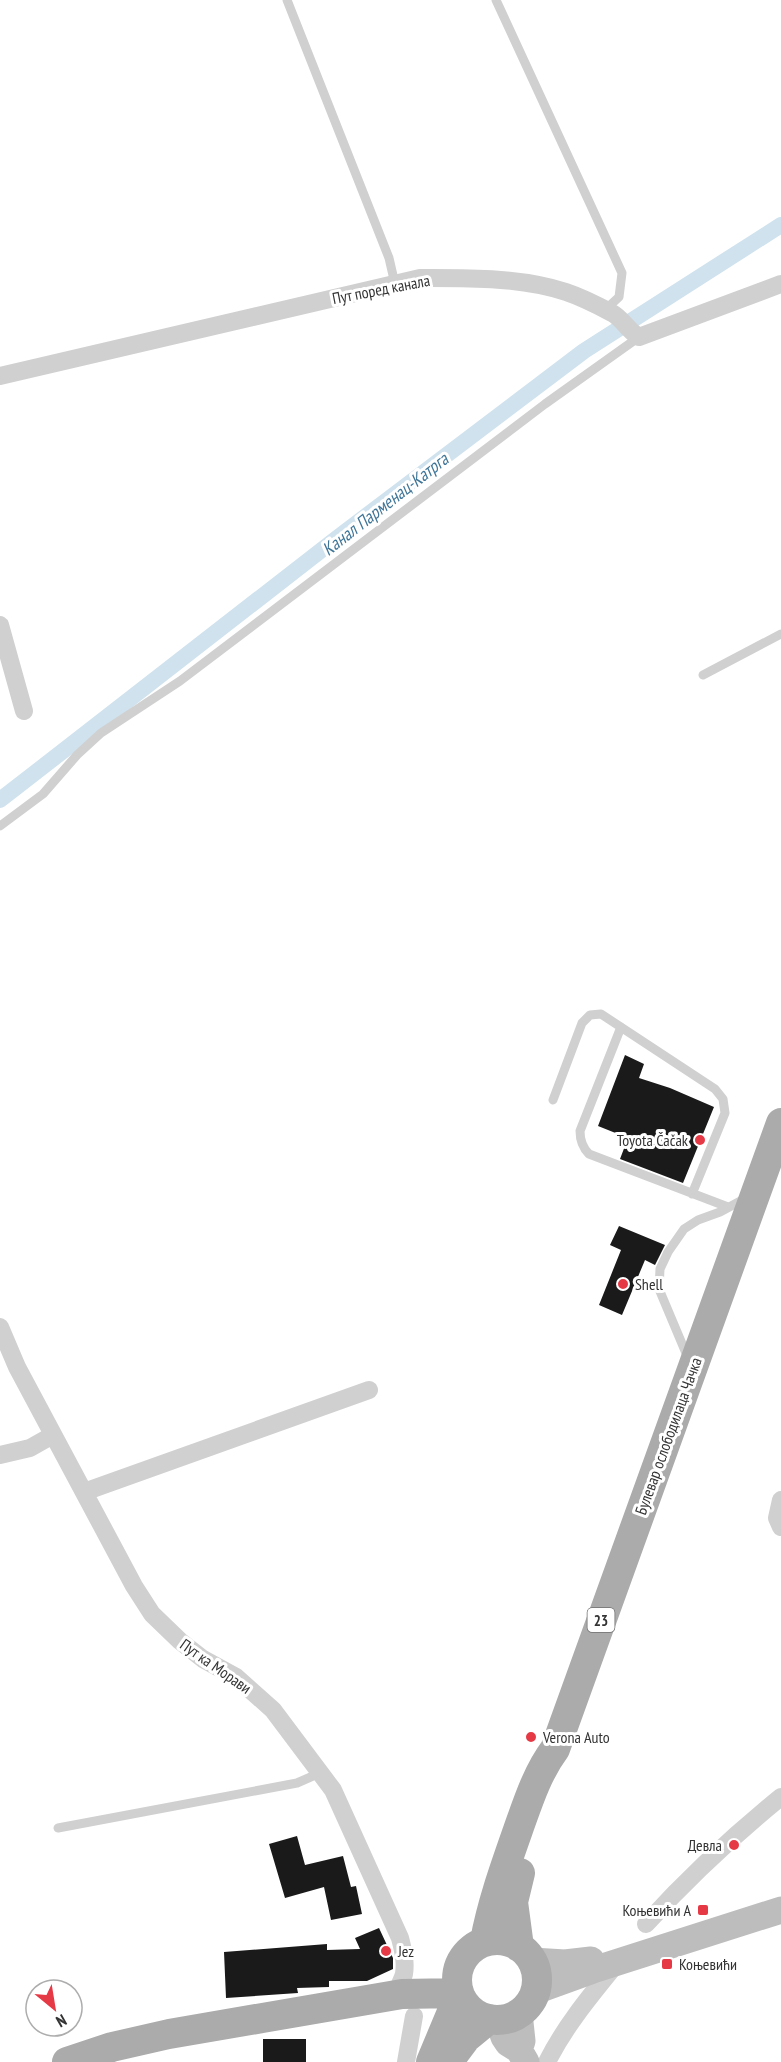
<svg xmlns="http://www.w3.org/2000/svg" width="781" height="2062" font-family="'PT Sans Narrow',sans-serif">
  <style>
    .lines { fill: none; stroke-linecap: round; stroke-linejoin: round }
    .canal { stroke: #cfe2ee; stroke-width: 16 }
    .building { fill: #1a1a1a }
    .lane { stroke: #d0d0d0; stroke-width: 9 }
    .street { stroke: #d0d0d0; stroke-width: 18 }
    .secondary { stroke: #bdbdbd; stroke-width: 27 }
    .primary { stroke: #ababab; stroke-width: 30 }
    .poi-dot { fill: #e63946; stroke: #fff; stroke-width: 2 }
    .labels { text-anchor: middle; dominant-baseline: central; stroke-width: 6; stroke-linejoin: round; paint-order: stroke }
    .shield { fill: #fff; stroke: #707070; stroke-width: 1.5 }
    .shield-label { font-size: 15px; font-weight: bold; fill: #333 }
    .street-label { font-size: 16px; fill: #333; stroke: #fff }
    .poi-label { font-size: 16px; fill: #333; stroke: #fff; text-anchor: start }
    .water-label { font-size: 18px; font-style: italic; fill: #3f7597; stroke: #fff }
  </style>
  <rect width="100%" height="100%" fill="#fff"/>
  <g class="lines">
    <path class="canal" d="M0 800 337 538 584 351 781 225"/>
  </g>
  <path class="building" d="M625 1055 644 1064 639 1078 670 1088 714 1107 683 1183 620 1159 628 1138 598 1126Z
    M619 1226 665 1245 655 1265 645 1260 622 1315 599 1305 621 1250 610 1245Z
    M297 1836 305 1865 343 1856 351 1887 356 1886 362 1914 331 1920 324 1887 285 1898 269 1844Z
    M379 1928 393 1958V1969L367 1981H329V1987L297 1988 298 1993 226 1998 224 1952 327 1944V1950L360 1949 355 1938Z
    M263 2039H306V2062H263Z"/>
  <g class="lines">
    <path class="lane" d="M287 0 389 258 395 284
      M496 0 622 273 619 297 605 310
      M703 675 781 634
      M0 826 43 794 77 755 101 733 180 681 545 404 639 337
      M621 1027 580 1131C580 1140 582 1147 589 1154L728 1207
      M553 1100 582 1023 590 1015 601 1014 715 1089 723 1099 725 1113 692 1194
      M688 1358 659 1289 660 1269 668 1252 684 1229 698 1220 720 1212 746 1198
      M58 1828 297 1783 320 1773"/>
    <path class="street" d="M0 376 420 278C467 278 520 277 566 292 581 297 597 305 612 313 622 318 628 331 639 337L781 284
      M0 625 24 711
      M0 1327 17 1367 134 1586 152 1614 180 1641 203 1659 236 1677 273 1710 333 1790 400 1938C403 1950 406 1961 404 1974 402 1982 397 1986 399 1994
      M0 1455 30 1448 53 1435
      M84 1492 369 1390
      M781 1500 777 1518 781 1527
      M646 1924C688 1878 733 1836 781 1797
      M406 2062 414 2016
      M547 2062C565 2026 591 1995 617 1963"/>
    <path class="secondary" d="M532 1961 565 1963 591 1960
      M535 1991 593 1970 781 1910
      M498 2020 504 2037 508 2043 519 2050 526 2062
      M519 2050 522 2041 519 2013"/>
    <path class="primary" d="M457 1980a40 40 0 1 1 80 0a40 40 0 1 1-80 0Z
      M485 1941C492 1903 505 1867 518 1830 528 1802 537 1773 555 1749L781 1123
      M519 1947 513 1902 520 1873
      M67 2062 112 2047 169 2034 402 1994 459 1993
      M431 2062 459 1995
      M448 2062 466 2038 489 2019"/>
  </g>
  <g class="poi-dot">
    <circle cx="700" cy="1140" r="6"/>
    <circle cx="623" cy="1284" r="6"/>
    <circle cx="531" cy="1737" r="6"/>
    <circle cx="734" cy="1845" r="6"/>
    <rect x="697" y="1904" width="12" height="12" rx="3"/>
    <circle cx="386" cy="1951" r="6"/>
    <rect x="661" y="1958" width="12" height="12" rx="3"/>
  </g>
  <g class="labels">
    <rect class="shield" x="587.5" y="1608" width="27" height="24" rx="4.5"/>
    <g class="shield-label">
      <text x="601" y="1620">23</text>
    </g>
    <g class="street-label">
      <text transform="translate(381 289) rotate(-11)">Пут поред канала</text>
      <text transform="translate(668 1436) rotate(-70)">Булевар ослободилаца Чачка</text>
      <text transform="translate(216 1666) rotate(35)">Пут ка Морави</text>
    </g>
    <g class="poi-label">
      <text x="688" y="1140" text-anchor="end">Toyota Čačak</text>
      <text x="635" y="1284">Shell</text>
      <text x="543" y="1737">Verona Auto</text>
      <text x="722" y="1845" text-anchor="end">Девла</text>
      <text x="691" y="1910" text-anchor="end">Коњевићи А</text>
      <text x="398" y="1951">Jez</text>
      <text x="679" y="1964">Коњевићи</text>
    </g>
    <g class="water-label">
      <text transform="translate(385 504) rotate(-38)">Канал Парменац-Катрга</text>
    </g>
  </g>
  <g transform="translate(54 2008) rotate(150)"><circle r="28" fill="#ffffff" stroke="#adadad" stroke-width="1.5"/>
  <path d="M0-4.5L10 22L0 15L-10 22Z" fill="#e63946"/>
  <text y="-9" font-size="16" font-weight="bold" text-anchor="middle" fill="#333333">N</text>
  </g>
</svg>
